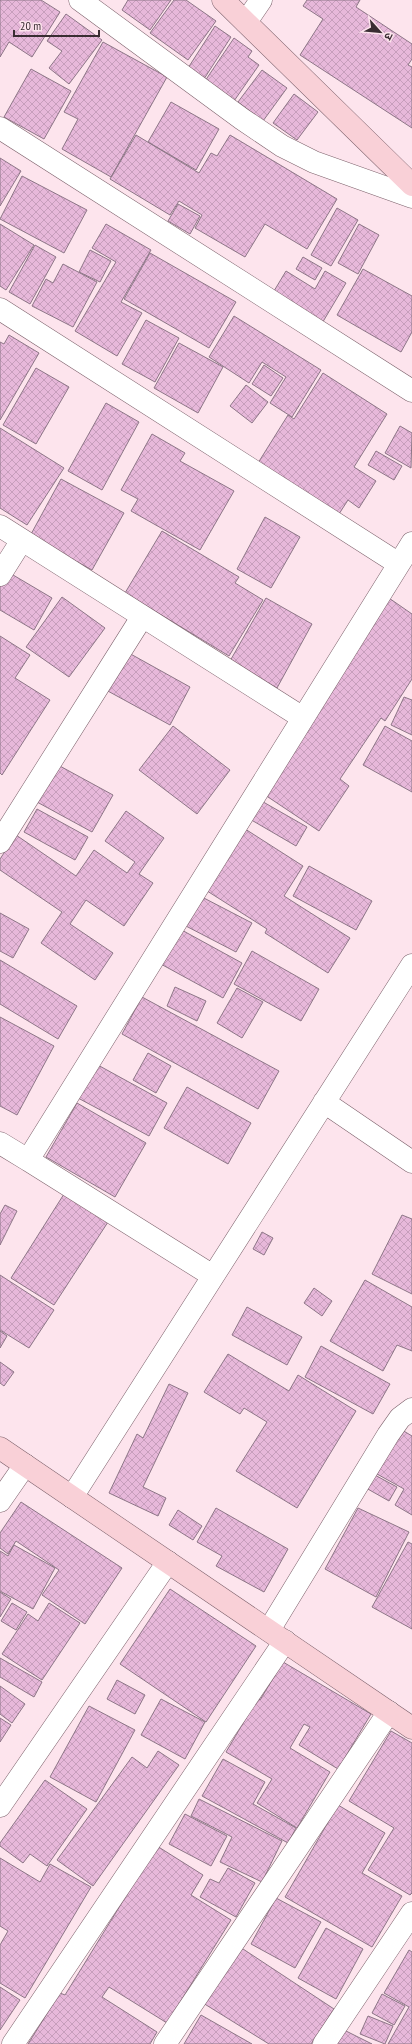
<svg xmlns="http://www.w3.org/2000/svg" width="412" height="2044" font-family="'PT Sans Narrow','Noto Sans Devanagari',sans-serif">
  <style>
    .building { fill: url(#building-cross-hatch); stroke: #8d7687 }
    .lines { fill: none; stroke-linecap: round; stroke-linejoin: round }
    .street-casing { stroke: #7d626c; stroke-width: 23 }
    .secondary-casing { stroke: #7d626c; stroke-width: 23 }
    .street { stroke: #fff; stroke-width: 22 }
    .secondary { stroke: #f9d0d7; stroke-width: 22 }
  </style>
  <defs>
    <pattern id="building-cross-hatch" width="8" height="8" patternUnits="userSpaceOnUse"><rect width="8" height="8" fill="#e7b8da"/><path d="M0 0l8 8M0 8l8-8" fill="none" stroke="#c79ebc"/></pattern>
  </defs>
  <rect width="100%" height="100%" fill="#fde4ed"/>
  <path class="building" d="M0 0H41L60 12 32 57 9 42 0 57Z
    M128 0H171L150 30 122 10Z
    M174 0H186L216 21 188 60 150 33Z
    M307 0H360L356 7 412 44V59L408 65 412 67V128L300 55 323 19 303 6Z
    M66 14 102 40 69 84 49 68 62 51 47 41Z
    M215 26 231 37 204 79 188 68Z
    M234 38 252 51 248 57 259 65 234 101 205 81Z
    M103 42 167 77 111 177 62 149 78 119 64 112Z
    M31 69 71 91 44 139 4 117Z
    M262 70 287 88 263 121 238 102Z
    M294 94 318 112 297 140 273 123Z
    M171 102 219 129 196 170 148 142Z
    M136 135 199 173 211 153 217 156 230 135 337 199 307 249 265 224 245 257 195 228 202 215 179 201 170 215 110 179Z
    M0 158 21 171 0 206Z
    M22 176 87 210 64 253 0 219Z
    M178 204 200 216 190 234 168 221Z
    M337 208 358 220 331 266 311 255Z
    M0 224 34 245 6 290 0 286Z
    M106 224 151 250 121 302 142 313 117 356 75 331 116 262 92 248Z
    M359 224 379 235 358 274 338 263Z
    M35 245 56 257 30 304 9 292Z
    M90 250 111 261 100 282 79 272Z
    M150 253 236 302 209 348 124 299Z
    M303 257 322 268 315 280 296 269Z
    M63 264 97 282 73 327 32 306 46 279 53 283Z
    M363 269 412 296V332L401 352 337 315Z
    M286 271 315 289 325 271 346 283 321 325 271 296Z
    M234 316 321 370 292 417 270 403 286 377 262 362 249 383 209 357Z
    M146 320 179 338 155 382 122 364Z
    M9 335 39 353 0 420V342L4 344Z
    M179 343 223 367 198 413 154 388Z
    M264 365 283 378 271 396 252 384Z
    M36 368 69 387 36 444 3 425Z
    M323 373 387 414 354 467 376 481 359 508 348 500 339 514 258 463 288 415 294 419Z
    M246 385 268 402 252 423 230 406Z
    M106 403 139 422 102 490 68 471Z
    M400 426 412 433 411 468 385 453Z
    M0 428 64 468 27 525 0 508Z
    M152 434 185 453 180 461 234 491 200 550 131 511 138 499 121 490Z
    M376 451 402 466 394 480 368 465Z
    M61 479 124 513 92 570 30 536Z
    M265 517 300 537 271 588 237 569Z
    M162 531 239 577 235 583 263 600 229 656 125 593Z
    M8 572 52 598 34 630 0 610V586Z
    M386 596 412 614V679L385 721 381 718 340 779 349 786 319 831 259 791Z
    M62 597 105 628 69 677 26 647Z
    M266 598 312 624 277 688 230 661Z
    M0 636 30 655 15 678 50 700 2 775 0 773Z
    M127 652 190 687 170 725 106 690Z
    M404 697 412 700V735L391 725Z
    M173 726 230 770 197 814 139 770Z
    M385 726 412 741V792L363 765Z
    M58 765 113 795 92 832 37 802Z
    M258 799 307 827 296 846 248 818Z
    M37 809 88 837 75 860 24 832Z
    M126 811 164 838 139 874 153 883 124 926 86 900 70 924 113 953 95 980 41 943 62 912 0 870V859L16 835 76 876 94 850 127 873 135 862 105 841Z
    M242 827 303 866 284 896 350 938 328 973 265 933 267 929 204 889Z
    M309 866 372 901 356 930 293 896Z
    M200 896 252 923 236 952 184 925Z
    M0 913 29 929 13 958 0 951Z
    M178 928 242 963 223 998 159 963Z
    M252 951 319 989 301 1021 234 984Z
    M0 960 77 1006 58 1039 0 1004Z
    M175 987 206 1001 197 1021 167 1006Z
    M237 988 263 1002 242 1038 217 1023Z
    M142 997 279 1071 258 1109 122 1034Z
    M0 1017 54 1046 17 1115 0 1106Z
    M148 1053 171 1066 156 1093 133 1080Z
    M96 1064 167 1103 149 1136 78 1098Z
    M187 1087 251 1123 228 1164 164 1128Z
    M77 1103 146 1143 115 1197 46 1157Z
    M64 1194 108 1222 54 1305 11 1278Z
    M5 1205 17 1211 0 1245V1214Z
    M402 1215 412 1219V1294L372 1274Z
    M262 1232 273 1238 264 1255 253 1249Z
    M0 1275 54 1310 29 1348 0 1330Z
    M365 1280 412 1307V1351L397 1345 383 1371 330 1341Z
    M314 1288 332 1301 322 1316 304 1303Z
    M247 1307 302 1337 287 1365 232 1335Z
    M0 1331 7 1336 0 1348Z
    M321 1346 390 1384 373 1414 305 1377Z
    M228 1354 289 1391 298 1375 356 1411 297 1508 236 1471 267 1422 244 1408 240 1414 204 1392Z
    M0 1362 14 1372 4 1386 0 1383Z
    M169 1384 188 1393 143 1487 166 1498 158 1516 109 1493 137 1434 143 1438Z
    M402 1430 412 1436V1515L395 1505 404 1489 377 1474Z
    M373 1474 397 1487 389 1501 366 1488Z
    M21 1502 122 1568 85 1624 42 1595 59 1570 16 1541 8 1554 0 1548V1533Z
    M216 1508 288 1549 264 1592 216 1566 222 1556 197 1542Z
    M358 1508 409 1532 376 1597 325 1569Z
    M178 1510 202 1526 193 1540 169 1525Z
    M408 1542 412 1544V1629L372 1607Z
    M14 1545 55 1568 33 1609 0 1591V1551L8 1556Z
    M170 1589 256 1646 206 1722 120 1664Z
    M0 1592 11 1599 0 1617Z
    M12 1603 27 1612 16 1630 1 1621Z
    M49 1603 80 1623 42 1680 2 1654 28 1614 38 1621Z
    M0 1658 42 1682 34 1697 0 1677Z
    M283 1662 371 1714 338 1769 299 1745 310 1727 304 1724 290 1748 330 1772 297 1828 257 1803 272 1779 226 1752 258 1698 260 1700Z
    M117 1680 145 1695 135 1714 107 1699Z
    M0 1686 25 1704 12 1723 0 1714Z
    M161 1699 205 1722 185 1759 141 1735Z
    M89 1706 135 1730 96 1802 50 1777Z
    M0 1718 11 1725 0 1742Z
    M391 1731 412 1743V1893L410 1895 368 1870 394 1828 349 1801Z
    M158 1751 179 1765 93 1886 57 1860 132 1757 147 1768Z
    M223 1759 265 1782 253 1804 296 1828 288 1843 202 1796Z
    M45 1780 87 1809 47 1866 30 1854 23 1863 0 1846V1843Z
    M199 1799 282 1841 262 1882 220 1862 232 1837 191 1816Z
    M338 1805 385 1833 362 1873 402 1896 372 1947 285 1897Z
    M185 1814 227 1836 211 1866 169 1844Z
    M157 1846 203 1875 191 1895 231 1920 167 2023 109 1987 102 1997 157 2032 150 2044H28L60 1993 65 1995Z
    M0 1858 40 1882 50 1864 91 1887 25 1998 0 1983V1945L8 1931 0 1926Z
    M228 1868 255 1883 236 1917 200 1897 210 1879 219 1883Z
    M276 1898 321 1922 295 1968 251 1944Z
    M326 1928 363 1949 336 1999 298 1978Z
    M240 1947 334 2009 311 2044H269L203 2003Z
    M409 1950 412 1952V2044H388L409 2007 384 1993Z
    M0 1987 20 2000 0 2030Z
    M382 1994 405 2006 394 2025 372 2013Z
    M201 2015 252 2044H184Z
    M368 2016 393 2026 385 2044 360 2034Z
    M344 2030 372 2044H337Z"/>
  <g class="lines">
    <g class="street-casing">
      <path id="street" d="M80 0 242 119 282 146 314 162 412 197
        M246 22 261 0
        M0 128 412 391
        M0 309 399 564 412 543
        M0 526 303 718
        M0 575 22 540
        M0 842 142 617
        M324 1102 412 1162
        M0 1143 28 1160
        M213 1276 28 1160 399 564
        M72 1497 412 965
        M0 1501 25 1465
        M269 1630 388 1435 400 1418 412 1409
        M0 1806 168 1562
        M13 2044 285 1641
        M165 2044 389 1712
        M324 2044 412 1913"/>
    </g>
    <g class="secondary-casing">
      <path id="secondary" d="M223 0 412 185
        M0 1448 412 1728"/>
    </g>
    <use href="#street" class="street"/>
    <use href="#secondary" class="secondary"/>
  </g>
  <g transform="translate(380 32) rotate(117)" stroke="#fde4ed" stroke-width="3" paint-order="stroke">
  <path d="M0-3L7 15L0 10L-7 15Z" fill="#392d32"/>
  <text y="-6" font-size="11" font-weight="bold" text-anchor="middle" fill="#392d32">उ</text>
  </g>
  <path d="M14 30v6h85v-6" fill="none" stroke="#392d32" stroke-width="2"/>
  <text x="20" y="30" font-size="12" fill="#392d32" stroke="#fde4ed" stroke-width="3" paint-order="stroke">20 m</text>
</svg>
